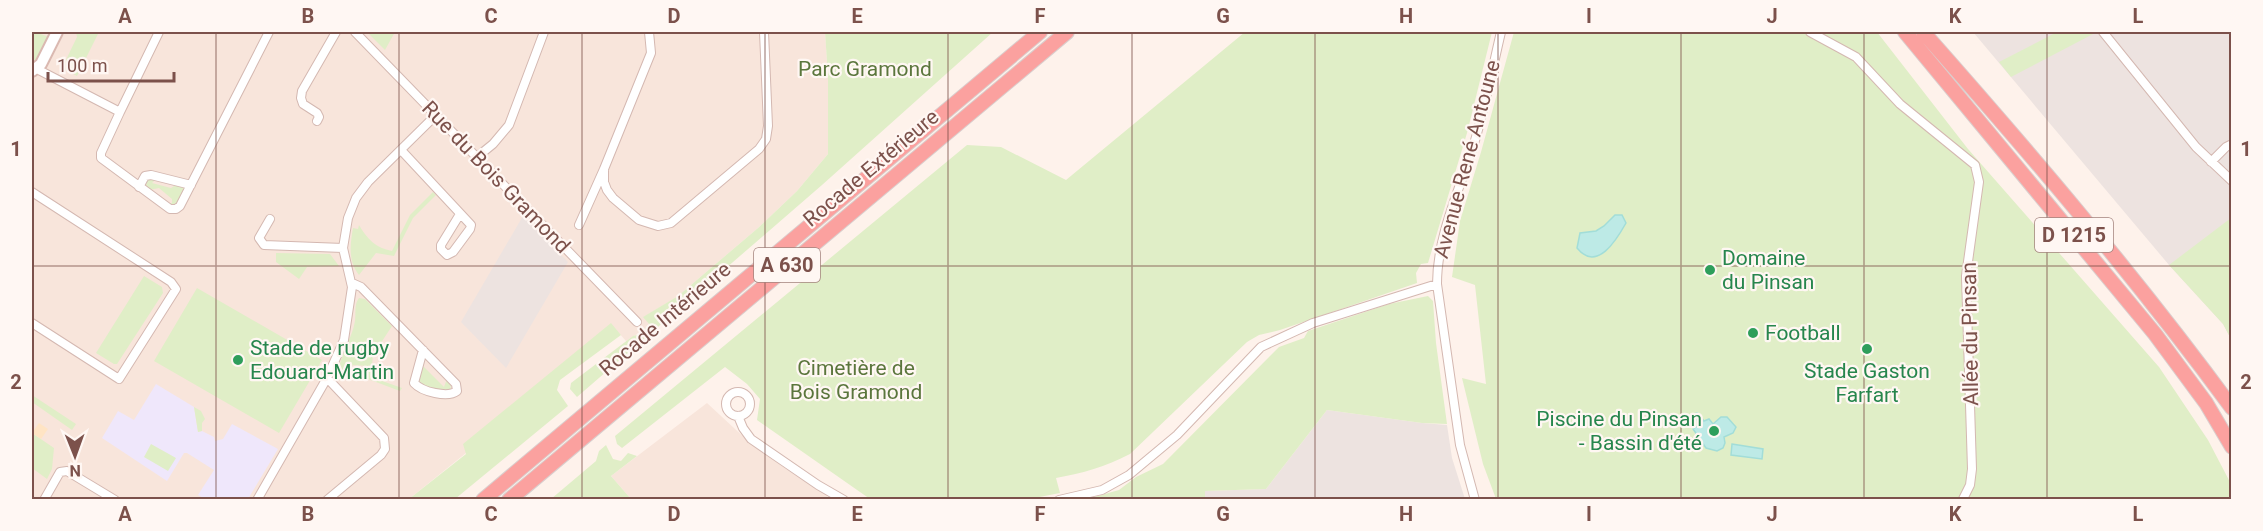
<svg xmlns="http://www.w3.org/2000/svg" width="2263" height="531" font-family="Roboto,sans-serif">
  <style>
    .residential { fill: #f8e5db }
    .industrial { fill: #ede3e0 }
    .education { fill: #efe7fb }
    .green { fill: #e0eec7 }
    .sand { fill: #ffe4c4 }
    .water { fill: #bdeae6; stroke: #a2ddd8; stroke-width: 1.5 }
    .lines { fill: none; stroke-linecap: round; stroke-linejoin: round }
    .street-casing { stroke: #d4b8b1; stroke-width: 10 }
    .secondary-casing { stroke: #dab9b1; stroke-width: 14 }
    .highway-casing { stroke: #dacecd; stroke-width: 16 }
    .street { stroke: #fff; stroke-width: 8 }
    .secondary { stroke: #fff; stroke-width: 10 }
    .highway { stroke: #fba19f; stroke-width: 14 }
    .grid { fill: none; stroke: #7c514b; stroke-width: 1.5; stroke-opacity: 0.55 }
    .leisure-dot { fill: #2e9e5b; stroke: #fff7f3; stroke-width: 2 }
    .labels { text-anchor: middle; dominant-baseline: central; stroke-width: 4.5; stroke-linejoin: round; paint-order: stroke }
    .shield { fill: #fff7f3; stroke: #a3837d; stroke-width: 1.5 }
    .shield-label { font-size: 20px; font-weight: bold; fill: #7c514b }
    .park-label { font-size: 21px; fill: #5b763c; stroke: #fff7f3 }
    .street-label { font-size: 21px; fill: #7c514b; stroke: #fff7f3 }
    .leisure-label { font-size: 21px; fill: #27864d; stroke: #fff7f3; text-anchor: start }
    .neatline { fill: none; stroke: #7c514b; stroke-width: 2 }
    .grid-label { font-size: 20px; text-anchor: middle; font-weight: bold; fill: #7c514b }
  </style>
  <rect width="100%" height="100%" fill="#fef2eb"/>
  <path class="residential" d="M32 32H825L828 77V154L797 191 758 228 678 296 644 317 649 324 645 329 626 341 611 324 466 453 409 499H32Z
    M707 403 748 441 786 469 828 496 824 500 631 499 611 476Z"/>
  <path class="industrial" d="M1973 32H2231V339L2223 324 2169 265Z
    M523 216 568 262 506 368 461 322Z
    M1327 410 1422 423 1447 425 1452 458 1465 499 1205 500 1204 491 1266 489Z"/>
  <path class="education" d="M156 384 194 407 198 432 202 431 214 437 215 441 223 439 232 424 278 449 248 499H205L198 495 214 470 187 453H184L167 481 102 438 118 411 134 420Z"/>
  <path class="green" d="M35 32 49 37 39 58 32 61V39Z
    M76 32H99L77 76 62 68 77 37Z
    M367 32H395L385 50Z
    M825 32H993L822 185 577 397 570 389 571 383 633 336 640 334 649 324 643 317 678 296 758 228 797 191 828 154V77Z
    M1245 32H1492L1467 133 1428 263 1421 264 1416 273 1417 283 1280 330 1259 335 1247 342 1130 454C1105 467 1083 473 1056 478L1060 493 1024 500 870 499 757 420 760 399 747 384 725 367 622 448 617 444 615 436 967 145 1001 147 1066 180Z
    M1514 32H1877L1968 149 2159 367 2208 440 2231 484V499H1496L1483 464 1462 378 1486 384 1475 285 1452 277 1460 221 1481 152Z
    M2057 32 2095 33 2011 77 1999 62Z
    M147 178H157L152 183 171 188 179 183 185 186V193L174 207 167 203H172V199L159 188 149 190 146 187Z
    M433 192 436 195 413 218 394 256 376 253 359 275C348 261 350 245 353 228L358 229 359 225C367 239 376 248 392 251L410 215Z
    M2231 218V339L2223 324 2169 265Z
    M276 253 330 254 339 266 307 267 299 279 276 262Z
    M144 276 162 287 163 293 117 364H114L96 353Z
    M197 288 322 360 279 433 154 361Z
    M1428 296 1433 301 1436 343 1447 424 1422 423 1327 410 1266 489 1205 491V499H1087L1119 490 1136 477 1163 464 1279 347 1304 338 1308 331 1389 304Z
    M359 298 365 299 392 326 373 355 371 377 402 388 400 391 368 379V366L353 365 340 381C334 362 352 341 355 321 356 313 354 304 359 298Z
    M611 323 621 335 560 380 557 390 568 406 455 499H409L466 454 463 444Z
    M423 366 444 387 447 379 451 384 450 392 422 386 418 381Z
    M32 395 76 424 72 430 32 402Z
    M194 407 201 411 205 419 202 423V431L198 432Z
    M32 433 54 448 52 469 47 479 32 468Z
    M151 444 176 458 168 471 144 457Z
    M606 445 613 459 621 461 628 453 637 456 611 476 631 499H551L596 461 599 451Z"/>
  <path class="sand" d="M39 423 48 429 41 439 32 433Z"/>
  <path class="water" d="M1615 215H1622L1626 223C1617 239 1597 273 1577 248L1580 233 1596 231 1604 226Z
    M1697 413 1704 421 1709 419 1713 424 1721 417H1727L1736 427 1733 433 1724 437 1725 443 1723 448 1717 451 1706 448 1693 429 1700 424 1693 415Z
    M1732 444 1763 449 1762 459 1731 455Z"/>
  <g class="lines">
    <g class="street-casing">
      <path id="street" d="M355 32 637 322
        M1810 32 1856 57 1900 104 1975 165 1979 182 1966 276 1972 469 1970 485 1963 499
        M2103 32 2196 147 2232 181
        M33 67 120 112 101 153V158L170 209H176L180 206 269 32
        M120 112 159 32
        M317 121 319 117 317 113 303 104 301 98 302 91 336 32
        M401 150 471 225 470 229 453 252 447 255 441 249V245L460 214
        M477 157 493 144 509 125 544 32
        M2211 162 2226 147 2232 144
        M604 169V182L607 190 613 198 639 220 658 226 671 223 759 149 766 139 768 126 764 32
        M139 187 145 176 151 175 191 185
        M32 192 171 282 176 289 119 379 32 323
        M270 219 259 238 264 245 343 248
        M579 225 604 169 651 53 649 32
        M352 283 361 287 456 384 457 391C448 398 422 392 414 383L423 350
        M327 378 384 438 385 449 381 455 327 500
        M726 404a12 12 0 1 1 24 0a12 12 0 1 1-24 0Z
        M738 416 743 428 751 439 818 485 844 500
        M44 500 60 472 67 471 115 500
        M257 500 327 378 344 340 352 287 343 248 348 218 356 198 368 182 436 115
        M1059 500 1102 490 1129 475 1177 435 1261 347 1313 323 1437 284
        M1475 500 1460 445 1437 284C1437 237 1459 191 1473 147 1485 109 1492 70 1501 32"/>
    </g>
    <g class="secondary-casing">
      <path id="secondary" d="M32 71 41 64 57 32"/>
    </g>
    <g class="highway-casing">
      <path id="highway" d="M1905 32 2155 334 2206 403 2232 447
        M1923 32C2031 154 2135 276 2232 408
        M483 500 1040 32
        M509 500 1067 32"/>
    </g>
    <use href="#street" class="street"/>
    <use href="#secondary" class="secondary"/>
    <use href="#highway" class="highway"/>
  </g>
  <path class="grid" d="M216 32V500M399 32V500M582 32V500M765 32V500M948 32V500M1132 32V500M1315 32V500M1498 32V500M1681 32V500M1864 32V500M2047 32V500M32 266H2232"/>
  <g class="leisure-dot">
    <circle cx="1710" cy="270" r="6"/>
    <circle cx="1753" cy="333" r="6"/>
    <circle cx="1867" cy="349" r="6"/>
    <circle cx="238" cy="360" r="6"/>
    <circle cx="1714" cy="431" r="6"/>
  </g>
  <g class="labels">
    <g class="shield">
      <rect x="2035" y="218" width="78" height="34" rx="4.5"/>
      <rect x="754" y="248" width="66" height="34" rx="4.5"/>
    </g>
    <g class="shield-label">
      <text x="2074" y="235">D 1215</text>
      <text x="787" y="265">A 630</text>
    </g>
    <g class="park-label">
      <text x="865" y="69">Parc Gramond</text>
      <text x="856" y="368">Cimetière de<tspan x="856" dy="24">Bois Gramond</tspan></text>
    </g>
    <g class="street-label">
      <text transform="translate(1467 159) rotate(-75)">Avenue René Antoune</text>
      <text transform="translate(871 168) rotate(-40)">Rocade Extérieure</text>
      <text transform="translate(496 177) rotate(46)">Rue du Bois Gramond</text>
      <text transform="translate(665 319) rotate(-40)">Rocade Intérieure</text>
      <text transform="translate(1970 334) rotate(-91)">Allée du Pinsan</text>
    </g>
    <g class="leisure-label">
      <text x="1722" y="258">Domaine<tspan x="1722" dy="24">du Pinsan</tspan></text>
      <text x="1765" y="333">Football</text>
      <text x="250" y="348">Stade de rugby<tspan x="250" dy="24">Edouard-Martin</tspan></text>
      <text x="1867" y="371" text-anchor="middle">Stade Gaston<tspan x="1867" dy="24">Farfart</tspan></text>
      <text x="1702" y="419" text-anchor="end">Piscine du Pinsan<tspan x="1702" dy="24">- Bassin d'été</tspan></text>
    </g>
  </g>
  <rect width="2263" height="531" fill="none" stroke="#fff7f3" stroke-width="66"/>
  <g transform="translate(75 456) rotate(179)" stroke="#fff7f3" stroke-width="4.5" paint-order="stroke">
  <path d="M0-4.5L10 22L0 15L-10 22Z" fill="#7c514b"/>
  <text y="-9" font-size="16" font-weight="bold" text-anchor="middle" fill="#7c514b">N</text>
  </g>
  <path d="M48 72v9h126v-9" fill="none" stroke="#7c514b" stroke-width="3"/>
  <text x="57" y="72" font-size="18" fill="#7c514b" stroke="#fff7f3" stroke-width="4.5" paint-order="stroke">100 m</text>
  <rect x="33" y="33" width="2197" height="465" class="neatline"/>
  <g class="grid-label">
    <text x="125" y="23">A</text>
    <text x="308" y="23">B</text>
    <text x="491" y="23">C</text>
    <text x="674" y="23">D</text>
    <text x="857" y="23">E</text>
    <text x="1040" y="23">F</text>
    <text x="1223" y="23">G</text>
    <text x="1406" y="23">H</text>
    <text x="1589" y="23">I</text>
    <text x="1772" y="23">J</text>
    <text x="1955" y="23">K</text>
    <text x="2138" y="23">L</text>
    <text x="16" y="156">1</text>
    <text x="2246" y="156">1</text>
    <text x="16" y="389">2</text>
    <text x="2246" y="389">2</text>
    <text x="125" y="521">A</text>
    <text x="308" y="521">B</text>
    <text x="491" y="521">C</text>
    <text x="674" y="521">D</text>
    <text x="857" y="521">E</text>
    <text x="1040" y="521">F</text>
    <text x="1223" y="521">G</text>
    <text x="1406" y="521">H</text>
    <text x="1589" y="521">I</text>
    <text x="1772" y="521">J</text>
    <text x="1955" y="521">K</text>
    <text x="2138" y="521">L</text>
  </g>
</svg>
